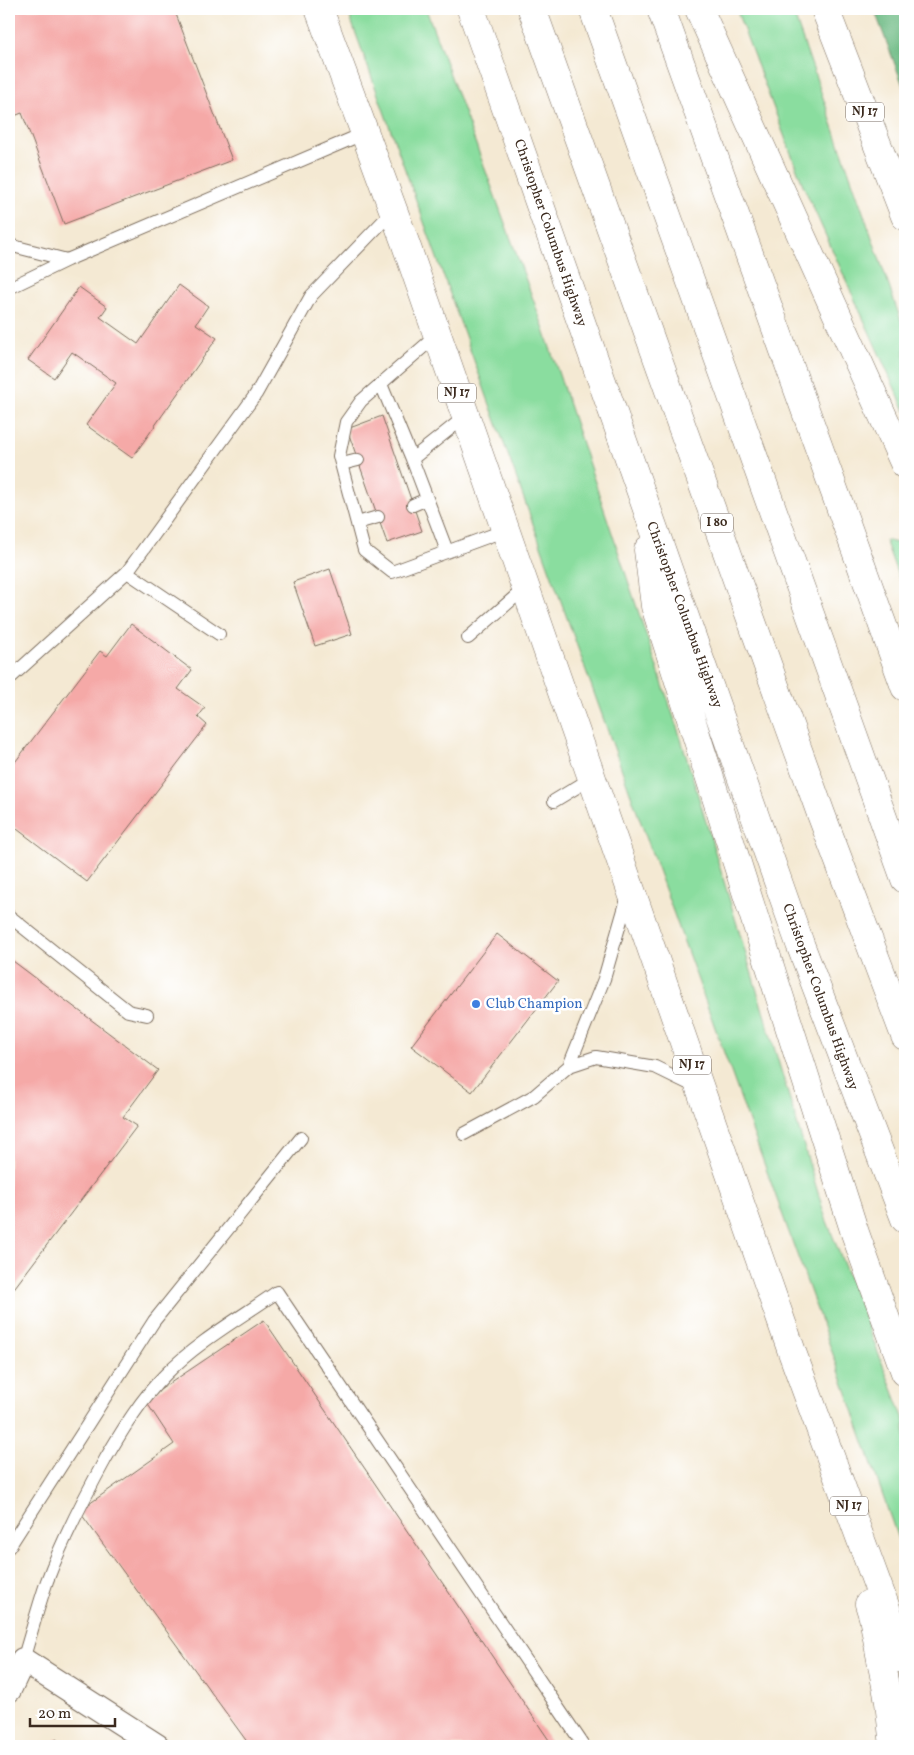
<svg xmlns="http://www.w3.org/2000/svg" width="914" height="1755" font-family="Vollkorn,serif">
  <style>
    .green { fill: #8add9f; stroke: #62845e }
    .forest { fill: #6fbc86; stroke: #557352 }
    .building { fill: #f5a9a7 }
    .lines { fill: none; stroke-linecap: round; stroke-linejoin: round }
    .lane-casing { stroke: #7c6d5d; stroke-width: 14 }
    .street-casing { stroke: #7c6d5d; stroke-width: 26 }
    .highway-casing { stroke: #7c6d5d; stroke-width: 29 }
    .lane { stroke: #fff; stroke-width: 12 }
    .street { stroke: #fff; stroke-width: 24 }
    .highway { stroke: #fff; stroke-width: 28 }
    .shop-dot { fill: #3f7fe0; stroke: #fff; stroke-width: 2 }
    .labels { text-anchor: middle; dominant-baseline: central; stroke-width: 5; stroke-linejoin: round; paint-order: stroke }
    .shield { fill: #fff; stroke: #766a62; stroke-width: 1 }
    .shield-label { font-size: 12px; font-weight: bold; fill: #3b2a1e }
    .street-label { font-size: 14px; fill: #3b2a1e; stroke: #fff }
    .shop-label { font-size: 14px; fill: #366cbe; stroke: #fff; text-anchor: start }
  </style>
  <rect width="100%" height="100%" fill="#fff"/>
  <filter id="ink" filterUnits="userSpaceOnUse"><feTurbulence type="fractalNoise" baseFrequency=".02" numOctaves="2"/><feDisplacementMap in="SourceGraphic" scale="10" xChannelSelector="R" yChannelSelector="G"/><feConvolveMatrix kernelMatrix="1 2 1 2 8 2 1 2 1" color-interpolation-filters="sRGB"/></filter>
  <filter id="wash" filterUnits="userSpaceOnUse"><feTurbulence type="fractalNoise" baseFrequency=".0096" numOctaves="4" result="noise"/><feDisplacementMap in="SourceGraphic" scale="20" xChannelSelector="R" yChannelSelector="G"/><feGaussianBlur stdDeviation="1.12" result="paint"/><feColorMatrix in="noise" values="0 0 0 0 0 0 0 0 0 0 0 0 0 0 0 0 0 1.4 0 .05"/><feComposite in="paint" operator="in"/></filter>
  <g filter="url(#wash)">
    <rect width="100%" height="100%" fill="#f4e9d3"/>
    <path class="green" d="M347 9H426L540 318 681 739 825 1216 905 1422V1559L847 1393Z
      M736 9H792L905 332V411L803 185Z
      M885 540 905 545V595Z"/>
    <path class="forest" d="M874 9H905V91Z"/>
    <g id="blocks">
      <path class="building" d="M9 9H174L232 160 64 224 22 113 9 118Z
        M179 285 208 306 196 324 217 338 132 458 86 425 116 383 72 352 54 378 28 360 79 287 107 307 100 317 138 344Z
        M382 416 422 531 387 543 347 429Z
        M330 569 352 634 315 646 293 582Z
        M131 624 192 670 178 689 205 708 198 717 207 725 87 882 9 823V770L100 651 107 656Z
        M497 934 558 981 472 1092 411 1046Z
        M9 958 158 1070 123 1117 137 1126 9 1295Z
        M264 1320 553 1746H252L248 1743 79 1511 174 1444 145 1400Z
        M56 1739 66 1746H51Z"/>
    </g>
  </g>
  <g filter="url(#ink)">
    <use href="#blocks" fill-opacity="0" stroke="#7c6d5d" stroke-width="1"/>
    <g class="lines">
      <g class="lane-casing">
        <path id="lane" d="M9 245 67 260
          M9 288 67 260 365 133
          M437 335 361 401 346 422 339 456 364 550 392 572 506 530
          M381 384 412 459
          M342 464 358 460
          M413 505 427 499
          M357 523 378 517
          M447 551 412 459 466 416
          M127 572 219 634
          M468 638 525 588
          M9 679 127 572 256 394 311 296 393 211
          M554 801 592 778
          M9 916 128 1011 147 1015
          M569 1066 604 979 628 896
          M464 1134 534 1096 569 1066 596 1057 655 1067 698 1088
          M9 1547 154 1321 301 1138
          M23 1660C31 1634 38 1607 47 1581 63 1538 84 1498 106 1458 123 1429 141 1399 165 1375 197 1342 240 1318 277 1292L584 1746"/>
      </g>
      <g class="street-casing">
        <path id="street" d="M9 1690 23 1660 157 1746"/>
      </g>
      <g class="highway-casing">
        <path id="highway" d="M319 9 405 242 792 1352 905 1660
          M471 9 800 944 905 1219
          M532 9 821 814 905 1036
          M593 9 905 879
          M661 9 905 687
          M699 9 905 465
          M825 9 905 216
          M648 550 655 606 855 1233 905 1372
          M869 1604 873 1617 889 1702 894 1746"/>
      </g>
      <use href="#lane" class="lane"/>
      <use href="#street" class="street"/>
      <use href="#highway" class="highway"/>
    </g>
  </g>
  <circle class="shop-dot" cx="476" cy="1004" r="5"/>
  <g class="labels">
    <g class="shield">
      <rect x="846" y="102.5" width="38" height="19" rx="4"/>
      <rect x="438" y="383.5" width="38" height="19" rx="4"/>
      <rect x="701" y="513.5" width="32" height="19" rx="4"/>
      <rect x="673" y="1055.5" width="38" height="19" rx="4"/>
      <rect x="830" y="1496.5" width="38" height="19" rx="4"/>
    </g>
    <g class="shield-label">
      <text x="865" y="112">NJ 17</text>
      <text x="457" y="393">NJ 17</text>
      <text x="717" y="523">I 80</text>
      <text x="692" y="1065">NJ 17</text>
      <text x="849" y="1506">NJ 17</text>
    </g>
    <g class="street-label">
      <text transform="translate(550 233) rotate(71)">Christopher Columbus Highway</text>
      <text transform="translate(684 615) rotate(70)">Christopher Columbus Highway</text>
      <text transform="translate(820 997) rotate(70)">Christopher Columbus Highway</text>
    </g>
    <g class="shop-label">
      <text x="486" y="1004">Club Champion</text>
    </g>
  </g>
  <rect width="914" height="1755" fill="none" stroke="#fff" stroke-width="30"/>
  <path d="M30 1718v8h85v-8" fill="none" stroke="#3b2a1e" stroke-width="2.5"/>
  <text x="38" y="1718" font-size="15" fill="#3b2a1e" stroke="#ffffff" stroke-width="4" paint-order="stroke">20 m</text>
</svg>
